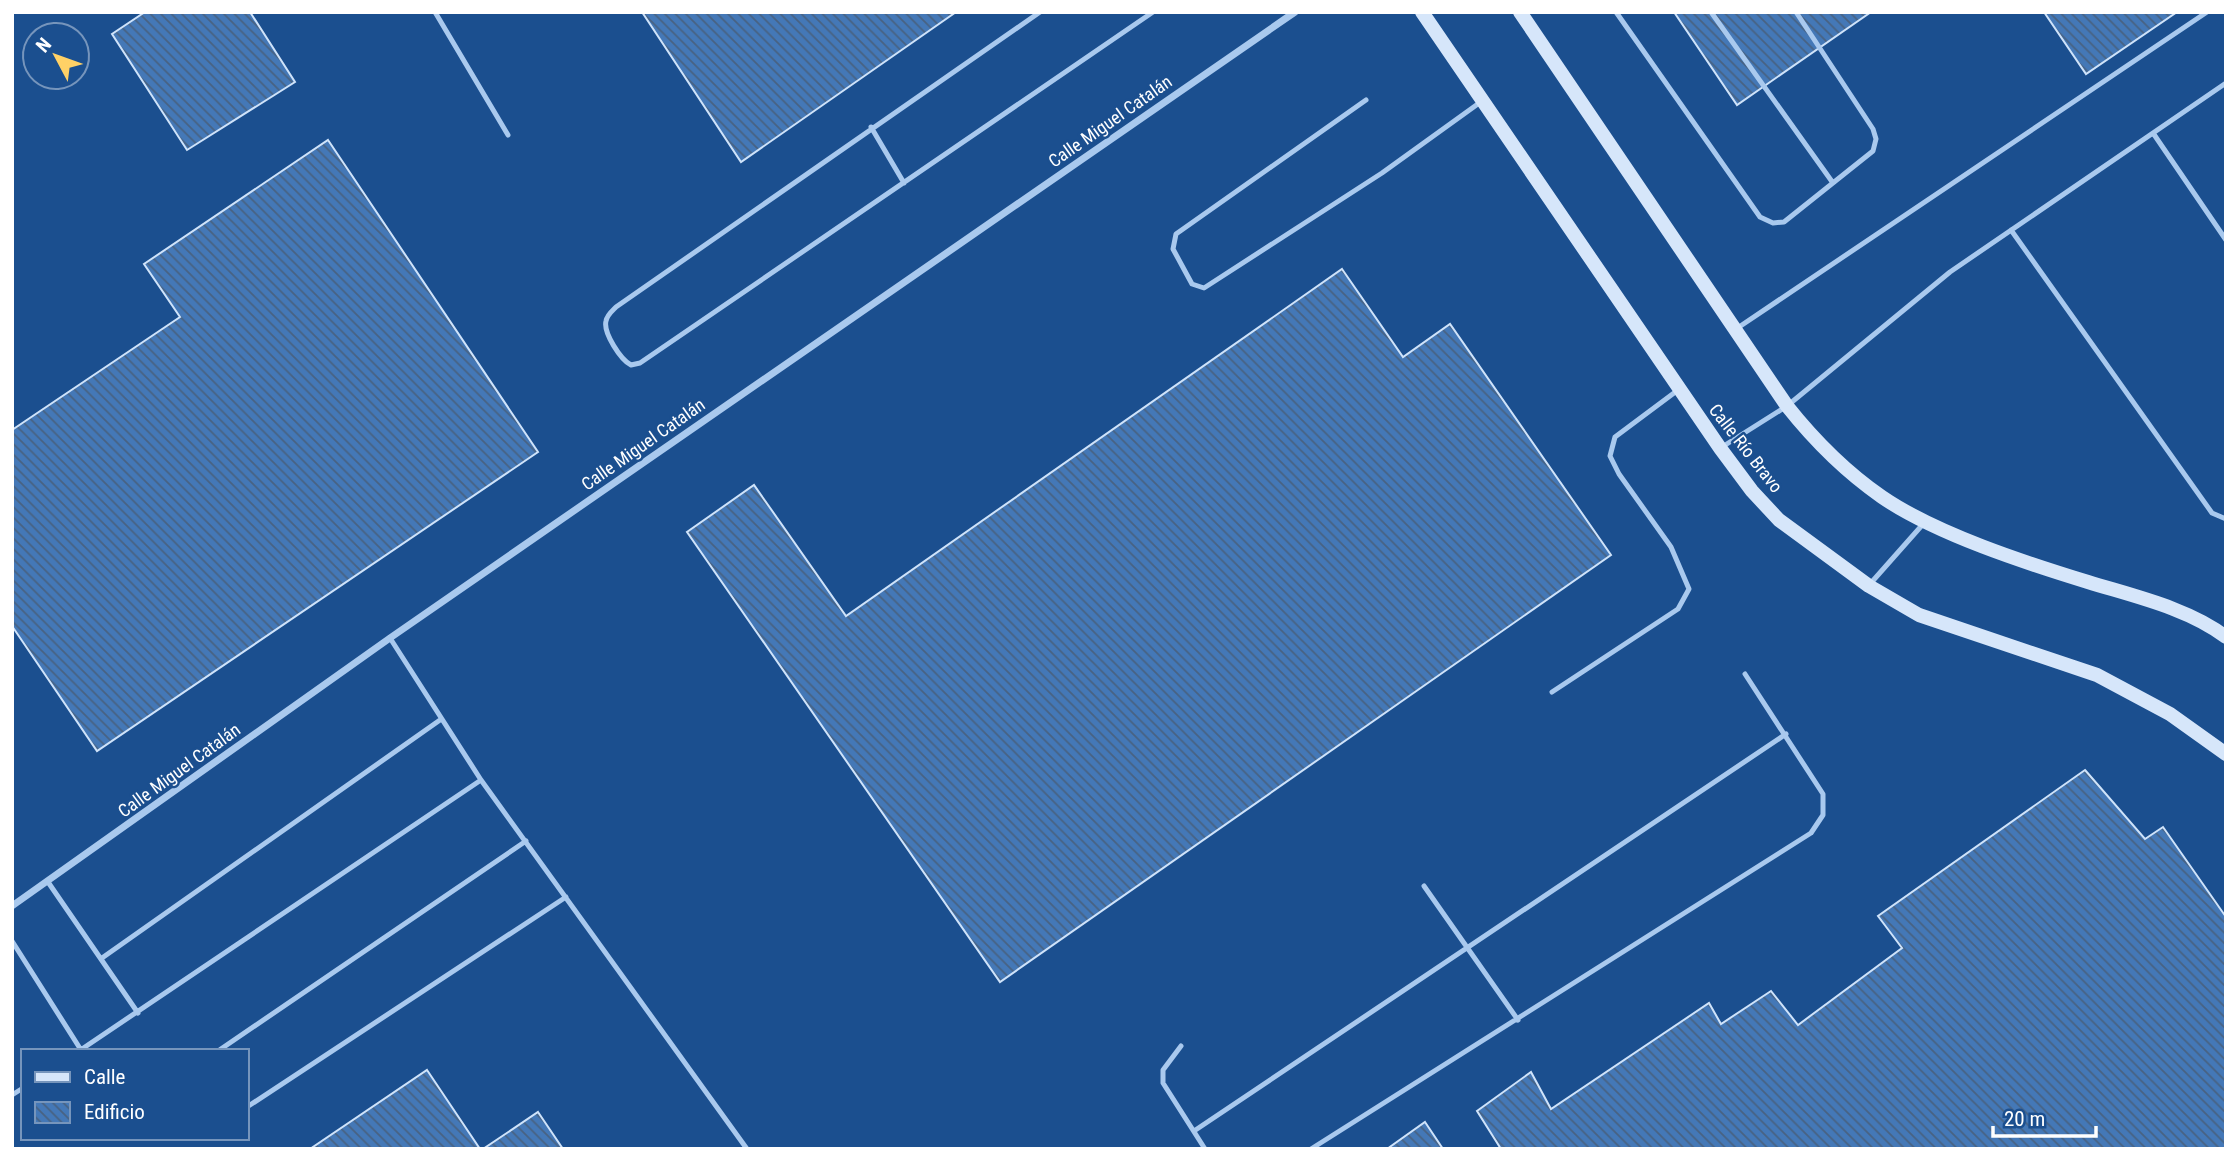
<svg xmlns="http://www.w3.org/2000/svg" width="2238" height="1161" font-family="'Roboto Condensed',sans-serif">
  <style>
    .building { fill: url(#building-back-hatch); stroke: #cfe3fa; stroke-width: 2 }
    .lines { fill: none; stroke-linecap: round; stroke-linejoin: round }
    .lane { stroke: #a9c9ee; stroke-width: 5 }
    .street { stroke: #a9c9ee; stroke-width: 7 }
    .secondary { stroke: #d6e6fa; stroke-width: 14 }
    .labels { text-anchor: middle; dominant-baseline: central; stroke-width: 5; stroke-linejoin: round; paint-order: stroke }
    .street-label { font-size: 18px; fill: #fff; stroke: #1b4f8f }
  </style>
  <defs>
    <pattern id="building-back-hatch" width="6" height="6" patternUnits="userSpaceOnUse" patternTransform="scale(1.75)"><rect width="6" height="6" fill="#4478b7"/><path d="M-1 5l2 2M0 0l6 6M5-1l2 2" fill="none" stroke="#486282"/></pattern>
  </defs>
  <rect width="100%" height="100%" fill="#1b4f8f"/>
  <path class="building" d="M145 12H250L295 82 187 150 112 34Z
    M642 12H956L741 162Z
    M1674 12H1871L1737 105Z
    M2044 12H2177L2086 74Z
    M328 140 538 452 97 751 12 626V430L180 317 144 264Z
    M1342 269 1403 357 1450 324 1611 555 1000 982 687 532 754 485 846 616Z
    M2085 770 2145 839 2163 827 2226 917V1149H1501L1477 1111 1531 1072 1551 1109 1709 1003 1721 1024 1771 991 1798 1025 1902 948 1878 916Z
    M427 1070 480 1149H310Z
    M538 1112 563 1149H483Z
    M1425 1122 1443 1149H1387Z"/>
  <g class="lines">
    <path class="lane" d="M435 12 508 135
      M1040 12 616 307C612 311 607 315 606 321 603 333 621 360 631 365L640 363 1153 12
      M1616 12 1760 217 1773 223 1784 222 1873 151 1876 139 1873 129 1796 12
      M1711 12 1833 183
      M1366 100 1176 234 1173 249 1192 284 1204 288 1382 173 1482 101
      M871 127 904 183
      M2153 133 2226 240
      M2011 230 2212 513 2226 519
      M1736 329 2207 12
      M1722 447 1787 406 1950 272 2226 83
      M1870 584 1924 523
      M390 638 481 780 747 1149
      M1552 692 1678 609 1689 589 1671 547 1619 474 1610 456 1615 437 1678 390
      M48 882 138 1013
      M1424 886 1518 1020
      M12 941 81 1050
      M102 958 440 720
      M1181 1046 1163 1070V1083L1205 1149
      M79 1051 481 780
      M218 1051 526 841
      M12 1095 23 1088
      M247 1107 566 897
      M1194 1131 1786 734
      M1311 1149 1811 833 1823 815V794L1745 674"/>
    <path class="street" d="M12 906 390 638 1295 12"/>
    <path class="secondary" d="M1422 12 1720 448 1752 491 1779 520 1869 586 1919 615 2097 675 2170 714 2226 754
      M1520 12 1787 406C1814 440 1846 472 1882 497 1936 534 2026 563 2088 582 2133 596 2188 608 2226 637"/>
  </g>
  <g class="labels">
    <g class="street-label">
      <text transform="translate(1110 121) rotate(-35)">Calle Miguel Catalán</text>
      <text transform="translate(643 444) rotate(-35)">Calle Miguel Catalán</text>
      <text transform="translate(1746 448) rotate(52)">Calle Río Bravo</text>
      <text transform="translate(179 770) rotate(-36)">Calle Miguel Catalán</text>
    </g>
  </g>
  <rect width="2238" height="1161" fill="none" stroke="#ffffff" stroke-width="28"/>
  <rect x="21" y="1049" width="228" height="91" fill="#1b4f8f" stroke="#7695bc" stroke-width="2"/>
  <rect x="35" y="1072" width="35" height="10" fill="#d6e6fa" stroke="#7695bc" stroke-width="2"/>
  <text x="84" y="1084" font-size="21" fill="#ffffff">Calle</text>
  <rect x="35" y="1102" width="35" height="21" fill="url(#building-back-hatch)" stroke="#7695bc" stroke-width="2"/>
  <text x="84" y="1119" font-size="21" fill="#ffffff">Edificio</text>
  <g transform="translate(56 56) rotate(311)"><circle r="33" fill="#1b4f8f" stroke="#7695bc" stroke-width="2"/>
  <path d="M0-5L12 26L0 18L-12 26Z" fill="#ffd166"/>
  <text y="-10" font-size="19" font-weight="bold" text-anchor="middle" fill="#ffffff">N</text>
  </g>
  <path d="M1993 1126v10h103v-10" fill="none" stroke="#ffffff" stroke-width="3.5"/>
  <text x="2004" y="1126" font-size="21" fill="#ffffff" stroke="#1b4f8f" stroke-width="5" paint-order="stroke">20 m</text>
</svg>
